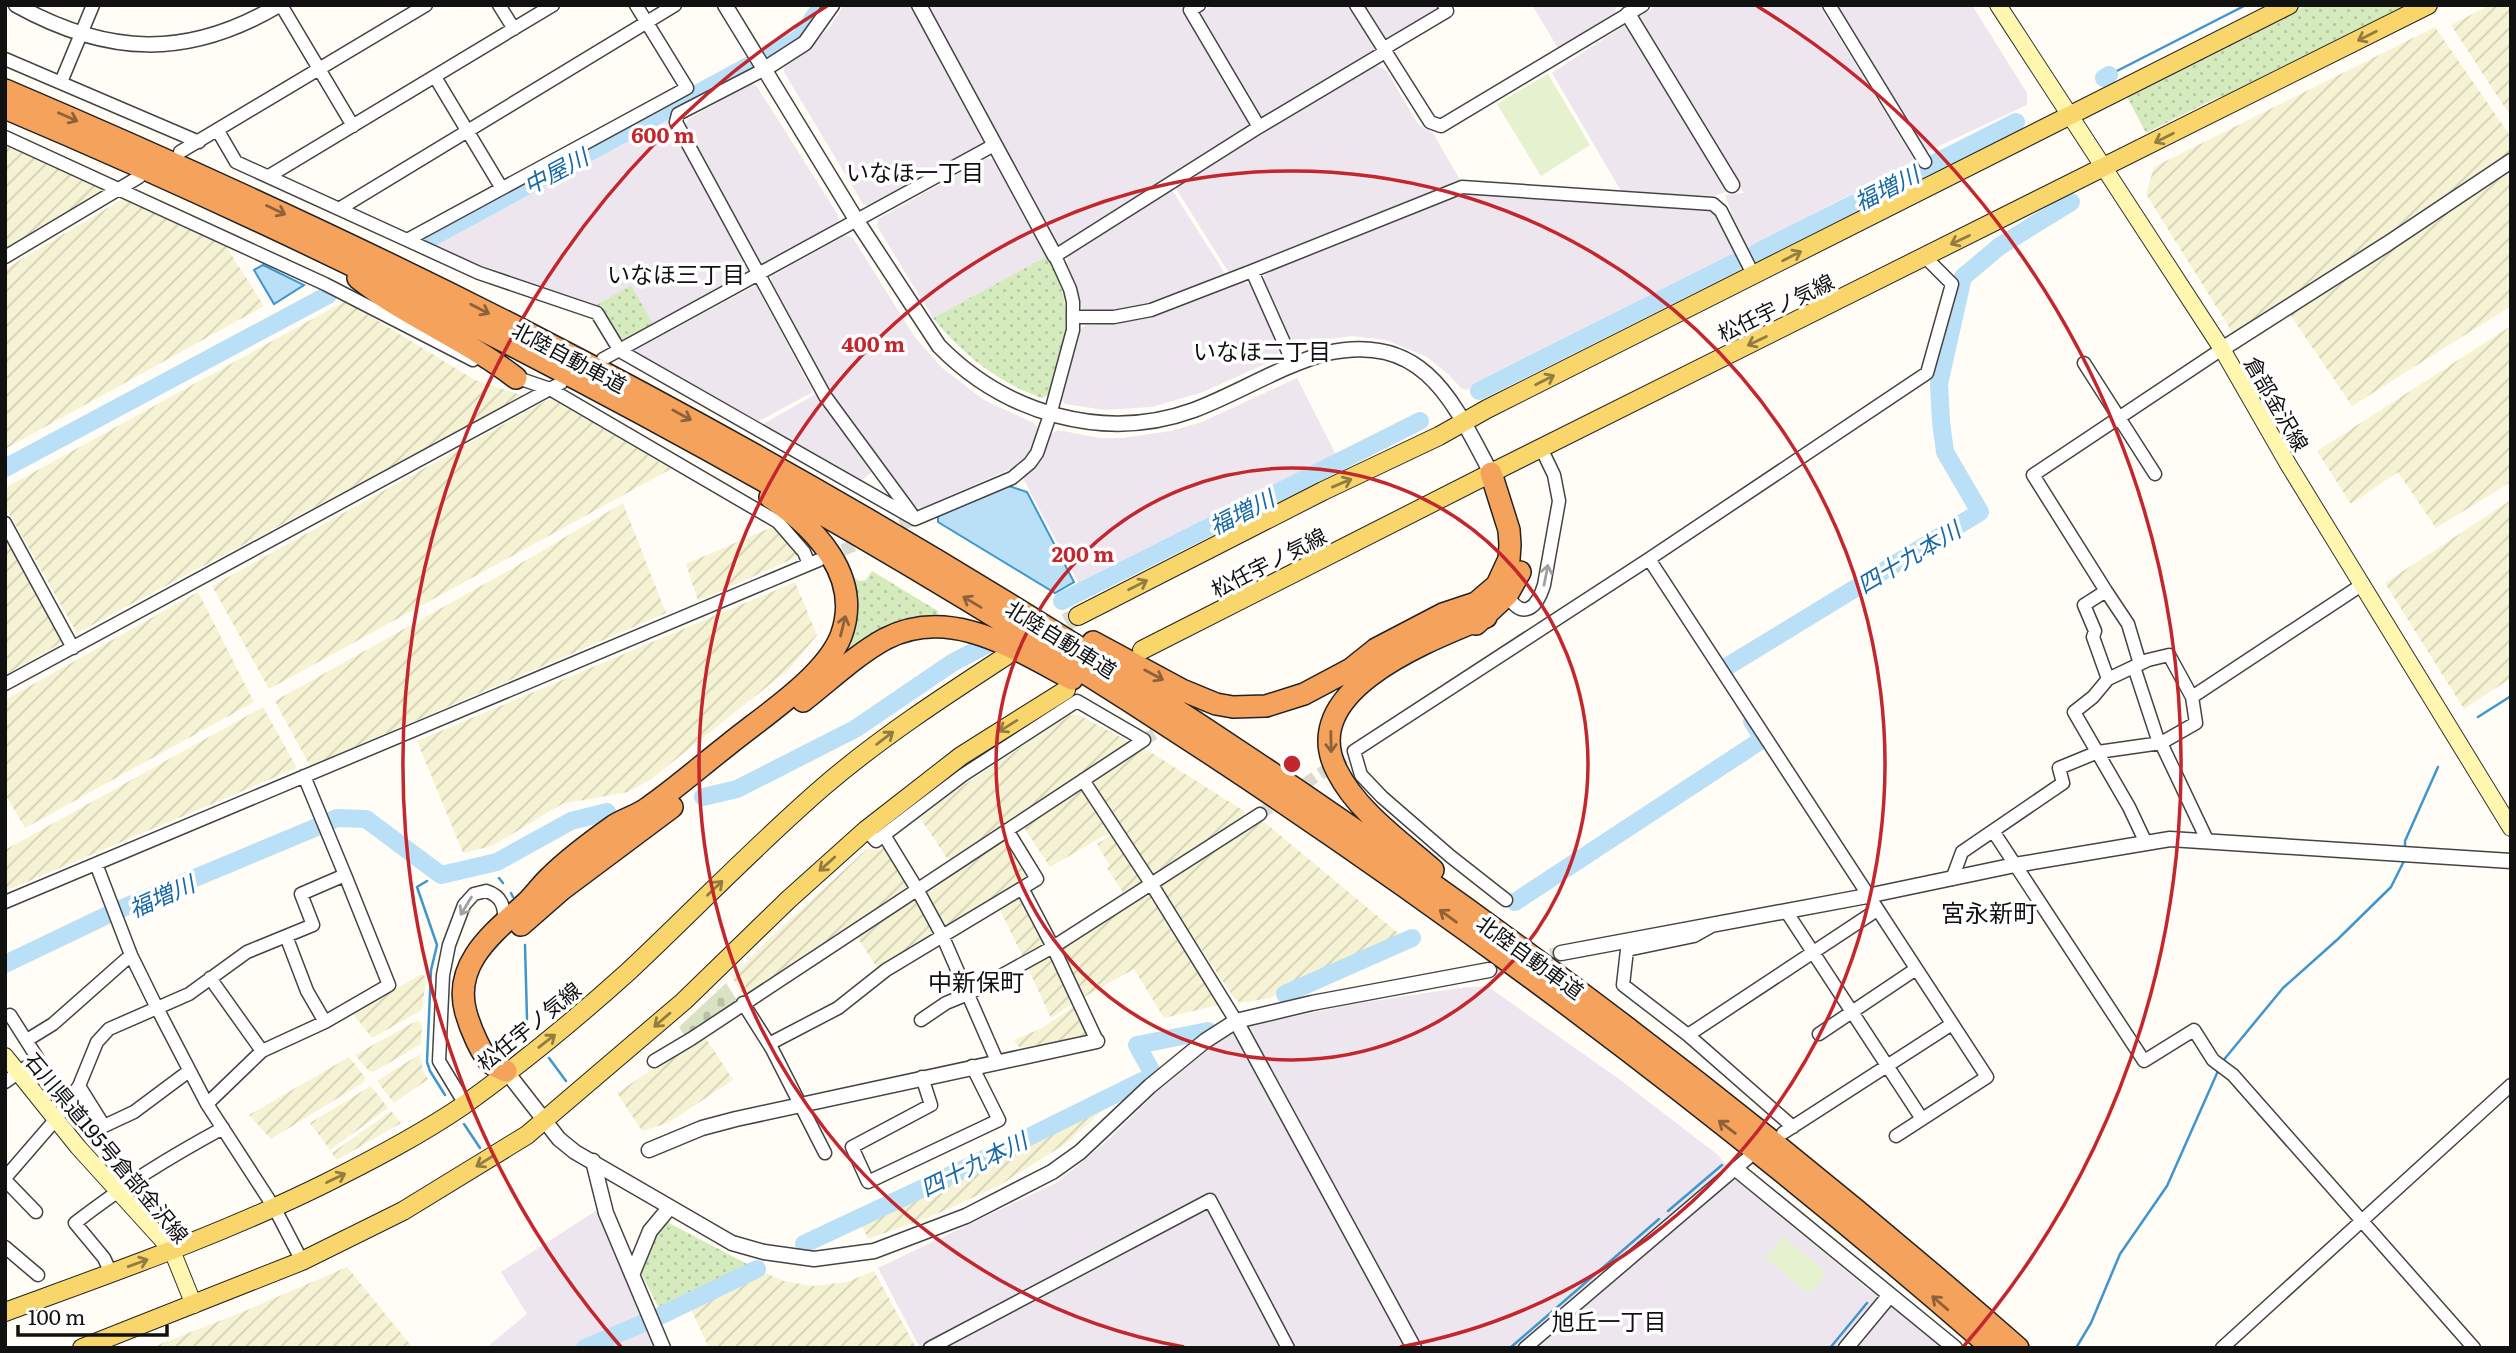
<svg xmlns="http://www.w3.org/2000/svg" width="2516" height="1353" font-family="Literata,'Noto Sans JP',serif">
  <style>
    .industrial { fill: #eee6ef }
    .farmland { fill: url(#farmland-furrows) }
    .grass { fill: url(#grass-dots) }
    .cemetery { fill: url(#cemetery-stones) }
    .pitch { fill: #e6f2cf }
    .water { fill: #b9e0f7; stroke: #3f96cf; stroke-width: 2 }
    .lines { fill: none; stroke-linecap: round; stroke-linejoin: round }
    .stream { stroke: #3f96cf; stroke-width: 2.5 }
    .river { stroke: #b9e0f7; stroke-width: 18 }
    .minor-tunnel { stroke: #dbdad3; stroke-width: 12; stroke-dasharray: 12 6; stroke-linecap: butt }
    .tertiary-tunnel { stroke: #dbdad3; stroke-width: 14; stroke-dasharray: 14 7; stroke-linecap: butt }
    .primary-tunnel { stroke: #dbdad3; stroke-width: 18; stroke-dasharray: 18 9; stroke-linecap: butt }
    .minor-casing { stroke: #444; stroke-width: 15 }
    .tertiary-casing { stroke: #444; stroke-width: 17 }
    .secondary-casing { stroke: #333; stroke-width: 18 }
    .primary-casing { stroke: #222; stroke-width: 20 }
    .motorway-casing { stroke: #222; stroke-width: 24 }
    .minor { stroke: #fff; stroke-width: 12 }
    .tertiary { stroke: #fff; stroke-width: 14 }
    .secondary { stroke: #fff6b0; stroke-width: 16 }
    .primary { stroke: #f9d66b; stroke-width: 18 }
    .motorway { stroke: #f5a25d; stroke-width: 21 }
    .oneway { stroke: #917d42 }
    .oneway2 { stroke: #8e613b }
    .oneway3 { stroke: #a0a0a0 }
    .ring { fill: none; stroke: #c4262e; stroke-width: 3.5 }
    .labels { text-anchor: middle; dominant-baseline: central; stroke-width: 7; stroke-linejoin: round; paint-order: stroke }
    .street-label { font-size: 21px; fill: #111; stroke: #fff }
    .water-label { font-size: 23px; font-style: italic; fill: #1768a6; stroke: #fff }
    .neighbourhood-label { font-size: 23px; fill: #111; stroke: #fff }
    .quarter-label { font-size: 24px; fill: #111; stroke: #fff }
    .centre { fill: #c4262e; stroke: #fff; stroke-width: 3.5 }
    .ring-label { font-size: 21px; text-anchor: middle; font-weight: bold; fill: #c4262e; stroke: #fff; stroke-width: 7; stroke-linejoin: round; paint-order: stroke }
  </style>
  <defs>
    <pattern id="farmland-furrows" width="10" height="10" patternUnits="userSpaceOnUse" patternTransform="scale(1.75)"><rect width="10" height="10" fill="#f6f3d4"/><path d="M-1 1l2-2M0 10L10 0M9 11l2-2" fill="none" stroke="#d2cfb5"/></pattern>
    <pattern id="grass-dots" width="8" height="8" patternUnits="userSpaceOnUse" patternTransform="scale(1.75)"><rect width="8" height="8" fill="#d5ebbd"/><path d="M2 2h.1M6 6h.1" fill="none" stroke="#b6c8a1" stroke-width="1.8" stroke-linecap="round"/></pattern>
    <pattern id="cemetery-stones" width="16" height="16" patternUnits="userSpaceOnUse" patternTransform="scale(1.75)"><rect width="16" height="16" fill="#d9e3c4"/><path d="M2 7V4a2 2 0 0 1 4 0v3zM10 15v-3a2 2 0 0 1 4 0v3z" fill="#b9c2a7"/></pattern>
  </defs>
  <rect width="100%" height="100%" fill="#fffdf5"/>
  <path class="industrial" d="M844 5H910L984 141 982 146 870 206 863 204 784 72V67L813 44 829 28Z
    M926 5H1187L1183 8 1255 125 1061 246 1053 241Z
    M1213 5H1348L1375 47 1373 55 1267 119 1260 117 1199 14Z
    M1364 5H1437L1439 12 1386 43Z
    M1532 5H1615L1616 7 1615 13 1558 48Z
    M1658 5H1819L1915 161 1748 248 1733 217 1725 195 1744 193 1641 22 1640 16Z
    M1835 5H1972L2027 93V105L1926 152Z
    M1625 25 1628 27 1728 191 1714 196 1621 191 1552 73Z
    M1376 65 1386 70 1418 124 1433 133 1460 180 1229 273 1175 187Z
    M751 84 756 85 838 215 839 226 766 265 759 262 686 125 688 119Z
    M667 118 748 267 745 275 627 340 620 338 602 307 429 248Z
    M987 158 995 160 1047 256 933 318 877 226 878 219Z
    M1172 190 1226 275 1144 305 1105 311 1083 310 1080 305 1075 285 1067 263 1068 255Z
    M1462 194 1708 209 1715 214 1736 255 1466 390 1461 388 1449 375 1427 357 1386 340 1352 336 1322 340 1299 348 1293 345 1263 280 1266 272Z
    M846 235 853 238 914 336 941 367 984 400 1034 423 1039 430 1035 442 1026 456 1015 467 922 508 914 506 827 387 770 284 772 276Z
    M1244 282 1250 284 1280 351 1278 358 1203 392 1152 407 1105 410 1065 404 1062 399 1081 328 1087 325 1116 323 1148 318Z
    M756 285 813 392 759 421 630 353Z
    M1297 378 1336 455 1079 584 1022 476 1043 453 1049 435 1058 430 1100 438H1122L1171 431 1202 422Z
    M816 394 873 471 860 482 763 424Z
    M1487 986 1619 1079 1718 1155 1742 1185 1869 1290 1894 1303 1946 1348H920L878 1268 1058 1182 1108 1140 1158 1091 1234 1029 1354 1004 1459 988Z
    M597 1210 657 1348H486L527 1314 501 1272Z"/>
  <path class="farmland" d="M2490 5H2511V117L2451 25Z
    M2435 27 2511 137V156L2234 335 2146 194 2154 167Z
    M5 143 106 189 5 249Z
    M2511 168V306L2352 406 2289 313Z
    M126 197 224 243 264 306 5 449V269Z
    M345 301 475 380 524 396 77 633 5 506V488Z
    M2511 326V482L2436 528 2398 472 2351 504 2317 451Z
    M551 398 671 469 269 689 212 586Z
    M2511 500V678L2464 709 2385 583Z
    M623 503 666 613 310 766 275 701 513 568Z
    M777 525 801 555 698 601 686 564Z
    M5 529 66 640 5 675Z
    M795 582 817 635 789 669 650 780 628 792 562 804 492 846 463 853 417 741Z
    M198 592 254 702 25 828 5 794V700Z
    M263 707 297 768 5 891V850Z
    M1070 715H1079L1128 741 1129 746 953 860 947 858 920 818 956 790Z
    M1139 748H1144L1244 811 1245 817 1153 878 1090 781Z
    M1082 787 1110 832 1050 867 1023 826Z
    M1254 822H1264L1403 937 1270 998 1240 1003 1234 998 1159 886Z
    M1112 835 1145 882 1126 897 1107 868 1110 866 1097 844Z
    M1007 838 1030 876 944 927 926 894Z
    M886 846 912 888 751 993 743 995 732 977 770 938 867 849 880 850Z
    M1151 892 1221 1003 1218 1005 1164 1018 1134 969 1084 997 1061 951V947Z
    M1021 893 1047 943 1023 957 998 906Z
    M918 896 936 932 880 968 876 966 857 937Z
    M1052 950 1076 1001 1051 1018 1027 966Z
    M420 975H424L426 978 422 1010 372 1038 353 1014Z
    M1077 1004 1091 1035 1020 1048 1014 1040 1042 1028Z
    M418 1020 422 1024 421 1044 375 1071 370 1072 355 1055Z
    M704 1035 733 1080 668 1123 642 1131 617 1093Z
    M420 1054 423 1070 428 1079 394 1103 377 1081Z
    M349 1057 365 1077 364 1082 271 1139 249 1115Z
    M371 1086 388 1108 330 1150 310 1123Z
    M1109 1104 1068 1142 1000 1185 937 1214 868 1239 862 1225Z
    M391 1111 401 1123 337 1160 332 1153Z
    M347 1267 413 1348H155L160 1344 245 1311Z
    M874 1271 915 1346 913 1348H709L691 1309 763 1272 784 1281 813 1286 847 1282Z"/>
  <path class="grass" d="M2307 5H2412L2256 83 2212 100 2146 133 2126 95Z
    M1047 256C1078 311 1065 338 1049 394L1042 398C997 382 963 355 933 318Z
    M631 285 654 326 627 340 620 338 603 307 595 306Z
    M872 571 938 611 937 619 828 671 849 574 859 581 866 580Z
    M667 1222 753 1267 659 1308 640 1271 654 1237Z"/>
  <path class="cemetery" d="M726 983 738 1002 685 1036 679 1027Z"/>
  <path class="pitch" d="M1548 74 1590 145 1541 176 1497 104Z
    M1783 1236 1827 1273 1809 1294 1765 1258Z"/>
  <path class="water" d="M263 265 304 285 274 304 254 270Z
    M1009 486 1027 492 1074 582 1055 593 938 522V516Z"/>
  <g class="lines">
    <path class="stream" d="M2109 75 2246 5
      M2478 717 2511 696
      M2405 851V841L2438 767
      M494 863 495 866
      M434 876 441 875
      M499 878 503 883
      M427 881 417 887 437 945 431 970 427 1062 430 1071 445 1095
      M511 893 513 897
      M525 945 527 1019
      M549 1058 566 1081
      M2222 1062 2283 988 2338 939 2391 887 2404 861
      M464 1124 480 1148
      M1668 1211 1722 1165
      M1510 1348 1659 1219
      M1830 1348 1867 1303
      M2076 1348 2091 1323 2120 1254 2167 1186 2218 1071"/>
    <path class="river" d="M2104 78 2109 75
      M423 242 800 38 822 5
      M1756 253 2016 122
      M1479 391 1734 263
      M5 468 328 295
      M1062 601 1420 421
      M1728 666 1980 512 1945 452 1941 422 1939 384 1963 277 2000 246 2071 202
      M703 797 737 789 855 729 952 663 986 645
      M330 821 337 818 366 819 441 875 497 862 571 821 607 812
      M1515 902 1763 739 1752 721
      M5 964 118 910 317 827
      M1285 994 1412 938
      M1153 1074 1137 1045 1208 1031
      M804 1244 968 1167 1142 1081
      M662 1315 757 1269
      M585 1348 646 1322"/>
    <path class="minor-tunnel" d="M884 532 915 519
      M826 557 867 540
      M1144 740 1222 694
      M1260 814 1354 751"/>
    <path class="tertiary-tunnel" d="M1489 970 1561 953"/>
    <path class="primary-tunnel" d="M1042 635 1078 616"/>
    <g class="minor-casing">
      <path id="minor" d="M281 5 353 126
        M499 5 514 29
        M1199 5 1190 10 1259 127
        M1356 5 1430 122 1441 126 1643 5
        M1829 5 1925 162
        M1383 49 1447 11 1444 5
        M5 59 199 142
        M763 70 678 114 676 122 825 396 911 513
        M435 77 501 187
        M61 82 93 5
        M218 131 236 162 407 240 687 88 636 5
        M5 137 325 284 473 360
        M180 152 426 5
        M269 176 553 5
        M339 209 675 5
        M407 240 479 273 597 313 620 351 915 519
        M5 257 139 177
        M1252 271 1462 187 1713 204 1721 211 1754 276
        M1074 317H1114L1151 310 1252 271 1294 365
        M603 359 994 145
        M2084 363 2155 474
        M512 376 550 389 778 522 804 552 809 564
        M915 519 1012 478 1030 463 1037 453 1050 415 1073 330V302L1070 289 1055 256 1259 127 1385 52
        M5 523 73 648
        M1649 559 1987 1077 1896 1136
        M2106 591 2033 475 2222 349
        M1507 595C1523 621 1537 608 1544 585L1559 501 1554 475 1541 448
        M2134 667 2159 743
        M2108 679 2093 637 2095 631 2084 605 2106 591 2128 624 2140 664
        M5 684 561 383
        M2161 743 2208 842
        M1083 780 1152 885 1236 1021
        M1993 831 2144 1061 2194 1030 2213 1060 2233 1075 2474 1348
        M884 835 917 889 942 935 997 1061
        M2146 843 2129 807 2074 712 2093 697 2108 679 2148 660 2169 655 2192 697
        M96 864 131 955 157 1008 207 1104 275 1209 302 1261
        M1952 879 1962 852 2063 783 2059 768 2098 752 2161 743 2196 723 2192 697 2363 584
        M1022 888 1053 947 1097 1041
        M1506 900 1450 856 1382 797 1361 775 1354 751 1649 559 1927 373 1952 284 1925 257
        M5 902 819 560
        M1786 911 1922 1119
        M1710 927 1694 936 1627 950 1623 985 1688 1035 1793 1127
        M286 936 307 991 325 1022
        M210 978 262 1051
        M743 1003 772 1049 825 1153
        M921 1020 946 1003 968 994 1053 947 1260 814
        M1819 1034 1916 969
        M1688 1035 1877 910
        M27 1040 53 1024 131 955
        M769 1044 838 1008 886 970 1037 879 1007 830
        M654 1061 691 1039 1144 740 1077 701 963 775 876 841 866 830
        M922 1077 931 1105 852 1147 868 1182 999 1120 972 1066
        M5 1082 38 1059 10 1015
        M79 1086 104 1126 134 1112 189 1071
        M207 1104 262 1051 325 1022 389 985 345 875
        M465 1104 439 1061 443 975 449 945 464 905 474 894 486 891C502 896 505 907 504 922
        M1783 1133 1952 1024
        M5 1178 56 1119 79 1086 97 1042 109 1029 189 994 247 952 313 925 301 894 345 875 304 776
        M5 1180 36 1212
        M5 1247 38 1275
        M111 1273 104 1258 75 1223C124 1185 168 1158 223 1128
        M930 1348 1210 1200 1288 1348
        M1525 1348 1748 1158
        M2222 1348 2511 1085"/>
    </g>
    <g class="tertiary-casing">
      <path id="tertiary" d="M16 5C108 56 188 59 279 5
        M725 5 857 221 939 346C1005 413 1103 443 1194 410 1239 393 1280 366 1327 353 1424 332 1453 401 1491 473
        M919 5 1055 256
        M1628 14 1732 185
        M763 70 805 43 832 5
        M2222 349 2387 244 2511 161
        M1561 953 1867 896 2015 865 2170 839 2511 861
        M1236 1021 1414 1348
        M506 1071 559 1139 575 1152 732 1243 764 1252 814 1259 874 1251 966 1216 1052 1172 1080 1152 1150 1086 1205 1041 1236 1021 1312 1003 1489 970
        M649 1150 702 1128 736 1119 1097 1041
        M593 1161 606 1213 663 1348
        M1736 1169 1955 1348
        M632 1275 650 1231 670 1207
        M1846 1348 1890 1295"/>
    </g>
    <g class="secondary-casing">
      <path id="secondary" d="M1998 5 2222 349 2288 464 2511 828
        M5 1056 78 1147 166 1244 175 1258 194 1305"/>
    </g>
    <g class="primary-casing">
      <path id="primary" d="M1078 616 1323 491 1439 436 1487 409 2289 5
        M1142 650 1491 473 2428 5
        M5 1312C114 1272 223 1234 326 1183 374 1159 420 1135 464 1105 521 1064 577 1018 629 971 694 910 756 845 823 787 880 738 943 697 1006 656
        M82 1348 302 1261 403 1211 527 1135 684 1001 788 900 866 830 961 756 1066 690"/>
    </g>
    <g class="motorway-casing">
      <path id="motorway" d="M5 90C181 165 356 245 526 332 1062 608 1565 950 2018 1348
        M5 108C728 414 1400 832 1992 1348
        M358 278C407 317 466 339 516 378
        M1476 624 1507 595 1520 572
        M1093 642 1182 690 1216 704 1233 707 1266 706 1304 694 1351 669 1376 649 1443 614 1476 603 1497 585 1509 559 1510 545 1509 530 1491 473
        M803 701C830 680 856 655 885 639 950 605 1015 649 1072 679
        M1433 870C1400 841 1357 811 1337 771 1295 690 1430 640 1486 617
        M521 925 561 890 672 807
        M506 1071C502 1069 496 1067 492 1064 481 1055 470 1027 466 1013 452 964 493 933 525 904 534 896 541 885 550 877 568 859 591 842 612 827 623 819 638 816 649 807 676 788 701 766 728 745 762 717 825 677 841 636 863 577 816 528 770 497"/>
    </g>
    <use href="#minor" class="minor"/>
    <use href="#tertiary" class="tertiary"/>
    <use href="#secondary" class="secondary"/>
    <use href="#primary" class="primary"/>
    <use href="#motorway" class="motorway"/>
  </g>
  <defs><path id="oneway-shaft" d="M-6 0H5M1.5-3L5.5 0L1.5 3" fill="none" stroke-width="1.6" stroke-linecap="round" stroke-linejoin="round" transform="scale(1.75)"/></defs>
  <g class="oneway">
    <use href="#oneway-shaft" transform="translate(2367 36) rotate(153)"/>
    <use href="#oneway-shaft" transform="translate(2164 138) rotate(153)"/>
    <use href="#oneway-shaft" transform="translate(1960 240) rotate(154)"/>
    <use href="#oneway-shaft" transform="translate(1792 256) rotate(-27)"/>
    <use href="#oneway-shaft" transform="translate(1757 341) rotate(154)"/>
    <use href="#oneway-shaft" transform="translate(1545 380) rotate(-27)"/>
    <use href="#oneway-shaft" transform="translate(1342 483) rotate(-23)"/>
    <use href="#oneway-shaft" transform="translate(1138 585) rotate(-27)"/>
    <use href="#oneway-shaft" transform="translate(1008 726) rotate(148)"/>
    <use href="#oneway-shaft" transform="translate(885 738) rotate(-37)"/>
    <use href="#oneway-shaft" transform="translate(827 864) rotate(138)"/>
    <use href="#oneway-shaft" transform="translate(715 888) rotate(-44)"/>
    <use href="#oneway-shaft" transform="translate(662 1020) rotate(139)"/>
    <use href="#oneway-shaft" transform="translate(547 1041) rotate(-38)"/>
    <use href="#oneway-shaft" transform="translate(485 1161) rotate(148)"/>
    <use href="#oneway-shaft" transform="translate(336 1178) rotate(-26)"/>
    <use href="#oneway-shaft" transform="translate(138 1263) rotate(-20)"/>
  </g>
  <g class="oneway2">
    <use href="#oneway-shaft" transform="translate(68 117) rotate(24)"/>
    <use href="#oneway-shaft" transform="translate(276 210) rotate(25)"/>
    <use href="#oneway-shaft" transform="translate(480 309) rotate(27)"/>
    <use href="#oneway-shaft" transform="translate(682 415) rotate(29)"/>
    <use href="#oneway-shaft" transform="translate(972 602) rotate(-149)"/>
    <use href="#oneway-shaft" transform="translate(843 626) rotate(-76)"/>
    <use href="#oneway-shaft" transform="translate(1154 675) rotate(28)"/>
    <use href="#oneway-shaft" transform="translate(1331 742) rotate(89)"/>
    <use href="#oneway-shaft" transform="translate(1448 916) rotate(-144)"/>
    <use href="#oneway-shaft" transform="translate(1727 1127) rotate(-142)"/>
    <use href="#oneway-shaft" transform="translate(1940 1303) rotate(-139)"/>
  </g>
  <g class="oneway3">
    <use href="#oneway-shaft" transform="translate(1546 575) rotate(-79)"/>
    <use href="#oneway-shaft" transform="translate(466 906) rotate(121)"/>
  </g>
  <g class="ring">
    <circle cx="1292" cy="764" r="296"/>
    <path d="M1184 1347A593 593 0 1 1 1400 1347"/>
    <path d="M621 1347A889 889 0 0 1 827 6M1757 6A889 889 0 0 1 1963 1347"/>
  </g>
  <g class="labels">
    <g class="street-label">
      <text transform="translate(1775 306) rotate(-26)">松任宇ノ気線</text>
      <text transform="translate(570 356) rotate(28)">北陸自動車道</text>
      <text transform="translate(2278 403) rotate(60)">倉部金沢線</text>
      <text transform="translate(1268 561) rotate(-27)">松任宇ノ気線</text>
      <text transform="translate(1062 638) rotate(32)">北陸自動車道</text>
      <text transform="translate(1531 956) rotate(36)">北陸自動車道</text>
      <text transform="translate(528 1025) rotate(-39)">松任宇ノ気線</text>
      <text transform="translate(108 1147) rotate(50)">石川県道195号倉部金沢線</text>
    </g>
    <g class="water-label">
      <text transform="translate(555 170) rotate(-28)">中屋川</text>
      <text transform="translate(1886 187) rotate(-27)">福増川</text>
      <text transform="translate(1241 511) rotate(-27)">福増川</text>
      <text transform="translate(1908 556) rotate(-31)">四十九本川</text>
      <text transform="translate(161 895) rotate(-24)">福増川</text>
      <text transform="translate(973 1163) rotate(-26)">四十九本川</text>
    </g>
    <g class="neighbourhood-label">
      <text x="915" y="171">いなほ一丁目</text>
      <text x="676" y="273">いなほ三丁目</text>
      <text x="1262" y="350">いなほ二丁目</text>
      <text x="1609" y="1320">旭丘一丁目</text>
    </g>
    <g class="quarter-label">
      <text x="1989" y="911">宮永新町</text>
      <text x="976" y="980">中新保町</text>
    </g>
  </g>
  <circle cx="1292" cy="764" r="10" class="centre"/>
  <g class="ring-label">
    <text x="663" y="143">600 m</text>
    <text x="873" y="352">400 m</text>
    <text x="1083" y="562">200 m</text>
  </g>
  <rect width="2516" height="1353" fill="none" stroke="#111111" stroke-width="14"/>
  <path d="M18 1325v10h149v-10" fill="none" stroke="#111111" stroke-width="3.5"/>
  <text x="28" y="1325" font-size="21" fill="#111111" stroke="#ffffff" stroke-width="5" paint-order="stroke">100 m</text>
</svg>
